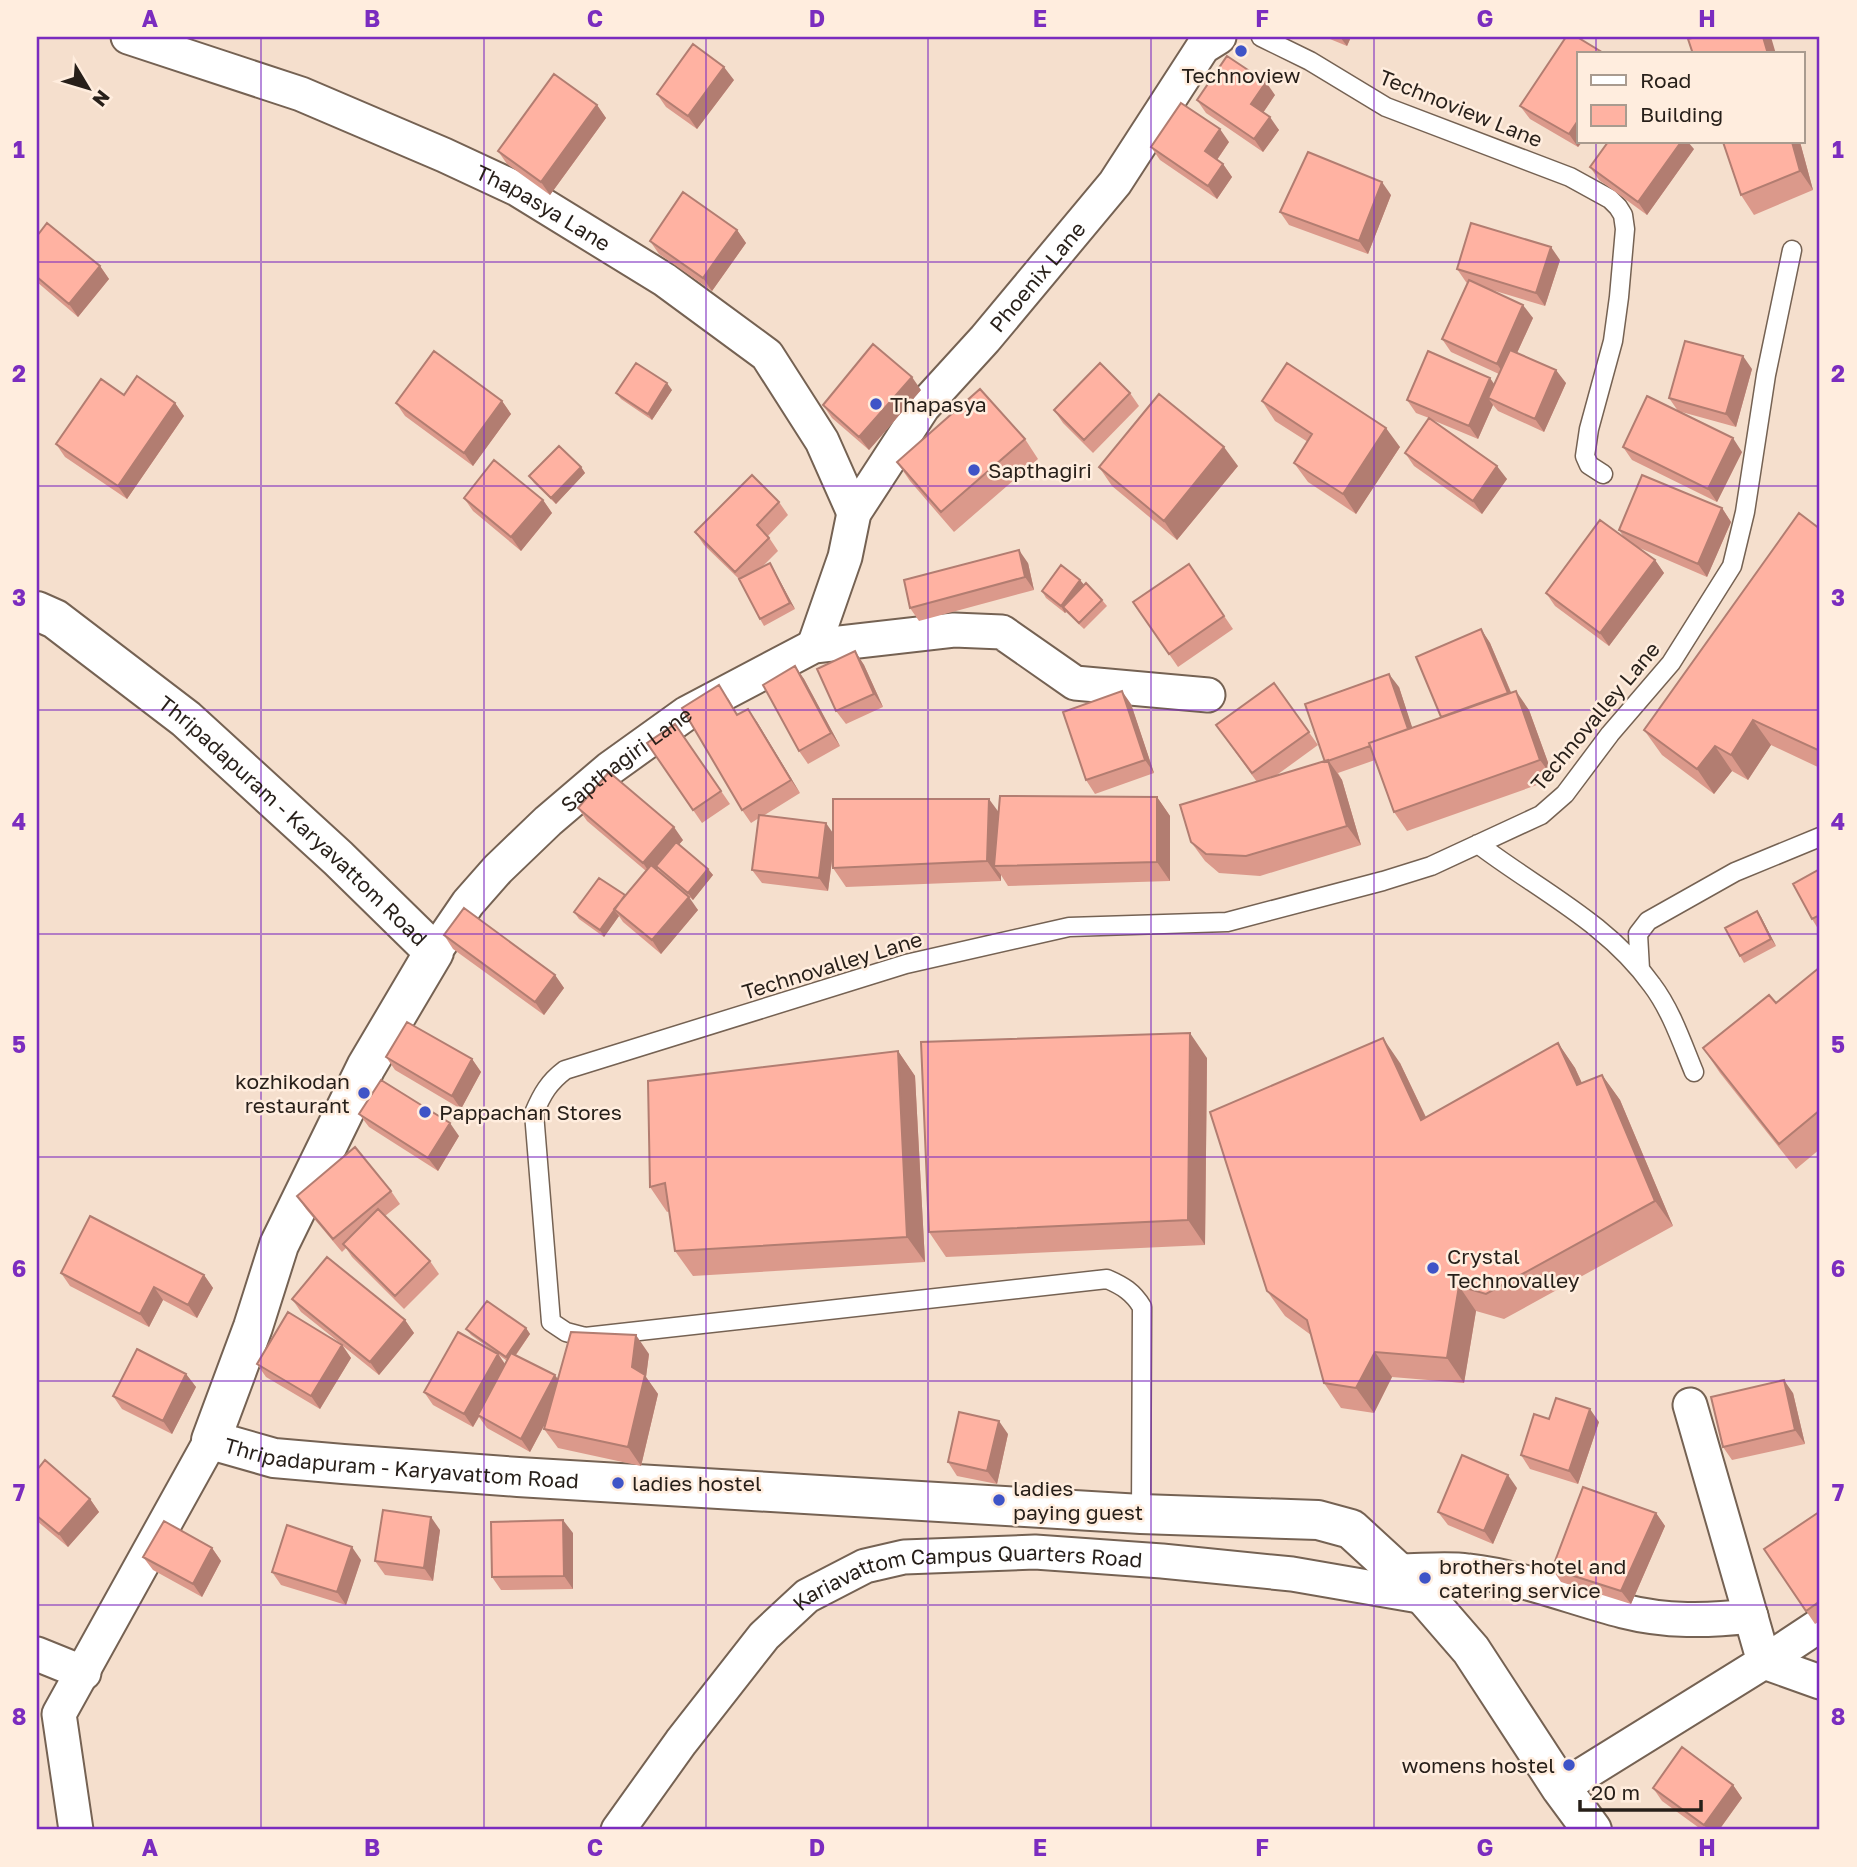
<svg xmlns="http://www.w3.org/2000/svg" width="1857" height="1867" font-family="'Golos Text',sans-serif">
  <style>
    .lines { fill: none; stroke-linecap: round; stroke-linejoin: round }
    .lane-casing { stroke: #756253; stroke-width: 21 }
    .street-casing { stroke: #756253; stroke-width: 37 }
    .secondary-casing { stroke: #756253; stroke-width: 42 }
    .lane { stroke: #fff; stroke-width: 18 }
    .street { stroke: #fff; stroke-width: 33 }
    .secondary { stroke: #fff; stroke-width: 38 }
    .wall { fill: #db998b; fill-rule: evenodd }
    .shaded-wall { fill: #b27d71 }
    .building { fill: #ffb2a2; stroke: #b27d71; stroke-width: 2 }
    .grid { fill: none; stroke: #7b2cbf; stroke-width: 2; stroke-opacity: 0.55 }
    .poi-dot { fill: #3f54c7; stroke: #ffedde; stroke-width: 2.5 }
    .labels { text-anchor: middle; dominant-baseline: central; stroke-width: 5; stroke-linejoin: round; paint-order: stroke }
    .poi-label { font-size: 21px; fill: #271f19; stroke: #ffedde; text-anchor: start }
    .street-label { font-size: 21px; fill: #271f19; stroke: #ffedde }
    .neatline { fill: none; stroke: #7b2cbf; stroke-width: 2.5 }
    .grid-label { font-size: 23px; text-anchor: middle; font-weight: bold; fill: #7b2cbf }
  </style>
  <rect width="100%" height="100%" fill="#f5dfcd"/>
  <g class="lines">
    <g class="lane-casing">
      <path id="lane" d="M1261 37 1310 61 1386 107 1570 177 1610 199 1618 207 1623 215 1625 229 1619 297 1613 341 1589 429 1585 456 1589 465 1603 474
        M1478 844C1537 889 1608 923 1652 985 1671 1010 1682 1043 1694 1072
        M1640 969 1638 934 1648 921 1735 872 1820 837
        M1141 1514 1142 1307C1133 1292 1123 1286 1107 1279L585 1337 566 1332 551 1322 534 1113C542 1094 549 1082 565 1070L906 964 1069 927 1227 922 1383 881 1431 866 1541 815 1565 794 1610 734 1671 663 1732 566 1745 512 1766 375 1792 250"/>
    </g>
    <g class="street-casing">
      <g id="street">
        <path id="s1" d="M128 37 301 94 444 155 517 189 665 280 767 355 822 441 854 513"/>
        <path id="s2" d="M814 646 845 557 854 513 923 407 985 339 1115 183 1203 47 1219 37"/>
        <path id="s3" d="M440 944 468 903 498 869 548 821 609 769 687 713 814 646 954 630 1002 632 1075 683 1208 695"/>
        <path d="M1399 1571C1422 1571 1446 1568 1468 1571 1522 1577 1572 1598 1623 1611 1666 1622 1708 1621 1751 1616"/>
        <path d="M37 1654 84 1673"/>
        <path d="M1764 1662 1820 1625"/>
        <path d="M1764 1662 1820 1682"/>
        <path d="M1561 1788 1764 1662 1690 1405"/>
        <path d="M76 1830 59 1714 211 1440"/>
        <path id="s4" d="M618 1830 681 1742 764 1636 807 1596 865 1566 904 1557 1035 1552 1162 1561 1292 1574 1425 1597"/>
      </g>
    </g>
    <g class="secondary-casing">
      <g id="secondary">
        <path id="s5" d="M37 611 55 619 186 719 338 858 434 952 366 1067 279 1245 253 1327 211 1440 274 1458 343 1464 518 1477 1141 1514 1318 1520 1351 1529 1425 1597 1471 1650 1561 1788 1592 1830"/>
      </g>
    </g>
    <use href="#lane" class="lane"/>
    <use href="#street" class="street"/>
    <use href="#secondary" class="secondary"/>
  </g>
  <path class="wall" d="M1325 37H1351L1347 46Z
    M1605 54 1579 142H1582L1578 147 1530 119 1520 106Z
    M734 80 697 129 666 107 657 94Z
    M1275 95 1263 113 1279 130 1263 152 1206 113 1197 100Z
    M597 105 606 118 550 195 507 164 498 151Z
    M1229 142 1217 160 1223 164 1232 177 1217 199 1160 160 1151 147Z
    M1723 142H1800L1813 190 1754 215 1741 195Z
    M1694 149 1647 215 1599 180 1590 167Z
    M1391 195 1368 254 1289 225 1280 212Z
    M737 230 746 243 712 291 659 254 650 241Z
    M37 236 100 266 109 279 78 317 37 282Z
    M1560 260 1545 306 1492 290 1533 318 1517 353 1566 383 1544 432 1498 411 1493 405 1478 439 1430 419 1507 479 1482 514 1414 466 1405 453 1429 418 1416 413 1407 400 1494 385 1499 374 1451 352 1442 339 1467 283 1466 282 1457 269Z
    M1752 369 1736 427 1678 411 1669 398Z
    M672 390 652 420 621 399 616 393Z
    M921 390 869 450 832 418 823 405Z
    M1130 393 1139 406 1093 453 1063 423 1054 410Z
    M124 395 175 403 184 416 127 499 65 457 56 444Z
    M502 401 511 414 473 466 405 416 396 403Z
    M1262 401 1400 447 1356 514 1308 482 1294 463 1308 442 1275 421Z
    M1025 439 1038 459 954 532 910 481 897 462Z
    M1623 447 1742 452 1717 502 1632 460Z
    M1238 466 1177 540 1112 486 1099 467Z
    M581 467 585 473 556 504 534 483 529 476Z
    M464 498 543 500 552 513 521 551 473 511Z
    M779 502 788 515 768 536 778 551 761 568 774 570 795 609 764 626 760 619 740 580 704 545 695 532Z
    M1722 508 1731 522 1707 577 1635 546 1655 560 1664 573 1609 646 1555 606 1546 593 1625 539 1619 530Z
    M1820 529V768L1771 745 1748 780 1732 771 1714 794 1662 755 1644 730Z
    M1028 563 1034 590 919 621 910 608Z
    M1189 564 1233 629 1178 667 1133 602Z
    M1080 580 1084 585 1102 600 1107 606 1084 629 1066 612 1065 613 1046 598 1042 591Z
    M1481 629 1490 643 1511 692 1529 710 1554 779 1407 831 1394 812 1375 760 1338 773 1342 780 1361 845 1260 876 1219 873 1205 861 1191 842 1257 782 1216 725 1274 683 1318 745 1274 777 1324 762 1399 687 1412 728 1441 717Z
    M855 651 864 665 883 707 846 724 836 711Z
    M795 666 804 679 840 746 808 764 799 751Z
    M728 698 738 715 757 722 800 793 763 816 833 833 999 812 1157 797 1170 816V881L1008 886 1001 875V881L846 887 833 868V854L828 891 762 883 752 870 759 818 751 823 742 810Z
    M1131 704 1154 773 1095 794 1086 780Z
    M675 724 730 804 702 823 647 743Z
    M578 808 683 840 679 844 708 869 713 875 693 900 661 873 658 869 657 870 698 910 661 954 623 922 619 916 604 937 579 919 574 912 625 896 646 871 587 821Z
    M1820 869V932L1812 919Z
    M1757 911 1761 917 1776 946 1744 963 1740 956Z
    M444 935 555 975 564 988 544 1015 453 949Z
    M1820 967V1149L1796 1169 1720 1073 1703 1048 1776 1003Z
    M1558 1043 1575 1068 1582 1083 1602 1075 1620 1100 1673 1226 1504 1319 1476 1311 1464 1383 1392 1377 1374 1413 1341 1408 1324 1383 1311 1335 1285 1316 1267 1291 1400 1063 1426 1117Z
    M898 1051 915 1076 925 1262 693 1276 675 1251 670 1211 667 1212 650 1187Z
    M386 1057 472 1059 481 1072 461 1109 395 1070Z
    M1207 1058 1205 1245 946 1257 929 1232Z
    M359 1114 459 1136 438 1171 369 1127Z
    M391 1191 400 1204 385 1216 430 1261 439 1274 404 1309 352 1257 346 1248 342 1252 306 1209 297 1196Z
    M61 1273 204 1275 213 1288 197 1318 163 1300 149 1327 70 1286Z
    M292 1299 405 1320 414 1333 379 1375 343 1346 351 1358 320 1409 266 1377 257 1364 340 1343 301 1312Z
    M526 1328 530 1334 516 1355 558 1380 649 1354 646 1377 658 1394 641 1466 558 1448 544 1429 546 1422 530 1452 487 1428 479 1417 473 1427 433 1405 424 1392 493 1351 471 1335 466 1329ZM499 1355 507 1361 505 1364Z
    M186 1374 196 1387 172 1434 122 1409 113 1396Z
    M1793 1393 1805 1444 1732 1460 1723 1447Z
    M1549 1419 1599 1422 1578 1484 1530 1469 1521 1455Z
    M1008 1434 997 1484 957 1476 948 1462Z
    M37 1470 90 1499 99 1512 68 1547 37 1521Z
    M1517 1488 1493 1544 1448 1525 1438 1512Z
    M1656 1513 1665 1526 1631 1604 1561 1582 1552 1569Z
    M1820 1515V1621L1815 1624 1764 1549Z
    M440 1530 433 1581 385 1575 375 1561Z
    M573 1533V1589L501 1590 492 1577Z
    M212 1548 221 1561 202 1597 153 1570 143 1557Z
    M361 1560 346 1605 281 1585 272 1572Z
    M1733 1785 1742 1798 1719 1830H1702L1662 1801 1653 1788Z"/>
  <path class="shaded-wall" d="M1340 37H1351L1347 46Z
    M1763 37H1771L1776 54H1768Z
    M724 67 734 80 697 129 688 116Z
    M1266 82 1275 95 1260 117 1251 104Z
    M597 105 606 118 550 195 541 182Z
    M1270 117 1279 130 1263 152 1254 139Z
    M1579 119V142H1582L1578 147 1569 134Z
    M1220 129 1229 142 1214 164 1205 151Z
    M1681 142H1688L1694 149 1647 215 1638 202Z
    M1792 142H1800L1813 190 1800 171Z
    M1223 164 1232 177 1217 199 1208 186Z
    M1382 182 1391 195 1368 254 1359 241Z
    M737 230 746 243 712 291 703 278Z
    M1551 247 1560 260 1545 306 1536 293Z
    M100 266 109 279 78 317 69 304Z
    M1523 305 1533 318 1506 377 1497 364Z
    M1743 356 1752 369 1736 427 1726 414Z
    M1556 370 1566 383 1544 432 1535 419Z
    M912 377 921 390 869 450 859 437Z
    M1490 378 1499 391 1488 398 1493 405 1478 439 1469 426Z
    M667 383 672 390 652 420 648 414Z
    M502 401 511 414 473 466 464 453Z
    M175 403 184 416 127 499 118 486Z
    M1386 428 1400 447 1356 514 1343 494Z
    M1733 438 1742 452 1717 502 1708 489Z
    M1224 447 1238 466 1177 540 1164 521Z
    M1497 466 1507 479 1482 514 1473 501Z
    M581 467 585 473 556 504 551 498Z
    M543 500 552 513 521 551 511 537Z
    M1722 508 1731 522 1707 577 1698 564Z
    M1019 550 1028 563 1034 590 1025 577Z
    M1655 560 1664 573 1609 646 1600 633Z
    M770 563 774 570 795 609 790 603Z
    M1080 580 1085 586 1063 607 1066 612 1065 613 1061 606Z
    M1481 629 1490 643 1517 707 1508 694Z
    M855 651 864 665 883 707 874 694Z
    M795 666 804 679 840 746 831 733Z
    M1389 674 1399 687 1418 745 1409 732Z
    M1122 691 1131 704 1154 773 1145 760Z
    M1516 691 1529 710 1554 779 1540 760Z
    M748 709 757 722 800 793 791 780Z
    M1753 720 1771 745 1748 780 1731 755Z
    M1715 746 1732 771 1714 794 1697 769Z
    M1328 760 1342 780 1361 845 1347 826Z
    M1157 797 1170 816V881L1157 862Z
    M989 799 1003 818 994 866 1001 875V881L987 861Z
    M826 823 835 836 828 891 819 878Z
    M674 827 683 840 659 868 656 866 658 869 652 876 643 863Z
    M708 869 713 875 693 900 688 893Z
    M689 897 698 910 661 954 652 940Z
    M614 910 619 916 604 937 600 930Z
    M1757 911 1761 917 1776 946 1771 939Z
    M555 975 564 988 544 1015 535 1002Z
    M1190 1033 1207 1058 1205 1245 1188 1220Z
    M1383 1038 1400 1063 1439 1145 1421 1120Z
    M1558 1043 1575 1068 1594 1110 1577 1085Z
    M898 1051 915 1076 925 1262 907 1237Z
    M472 1059 481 1072 461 1109 452 1096Z
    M1602 1075 1620 1100 1673 1226 1655 1201Z
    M450 1123 459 1136 438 1171 428 1158Z
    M204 1275 213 1288 197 1318 188 1305Z
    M1459 1286 1476 1311 1464 1383 1447 1358Z
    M154 1287 163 1300 149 1327 140 1314Z
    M405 1320 414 1333 379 1375 370 1362Z
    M526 1328 530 1334 510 1363 506 1357Z
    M636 1335 649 1354 646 1377 658 1394 641 1466 628 1447 632 1367Z
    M342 1345 351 1358 320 1409 311 1396Z
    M1375 1352 1392 1377 1374 1413 1356 1388Z
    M498 1354 507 1367 473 1427 464 1414Z
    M186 1374 196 1387 172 1434 163 1421Z
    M555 1375 564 1388 530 1452 521 1439Z
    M1784 1380 1793 1393 1805 1444 1795 1430Z
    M1590 1409 1599 1422 1578 1484 1569 1471Z
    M999 1421 1008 1434 997 1484 987 1471Z
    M1508 1475 1517 1488 1493 1544 1484 1531Z
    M90 1499 99 1512 68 1547 59 1534Z
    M1656 1513 1665 1526 1631 1604 1621 1591Z
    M431 1517 440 1530 433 1581 424 1568Z
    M563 1520 573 1533V1589L564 1576Z
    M352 1547 361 1560 346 1605 337 1592Z
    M212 1548 221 1561 202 1597 193 1584Z
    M1733 1785 1742 1798 1719 1830H1708L1704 1825Z"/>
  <path class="building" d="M1566 37H1577L1605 54H1579V119L1569 134 1520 106Z
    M1696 37H1763L1768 54H1693L1688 39Z
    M693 44 724 67 688 116 657 94Z
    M1227 56 1266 82 1251 104 1270 117 1254 139 1197 100Z
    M554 74 597 105 541 182 498 151Z
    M1181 103 1220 129 1205 151 1223 164 1208 186 1151 147Z
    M1608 142H1681L1638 202 1590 167Z
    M1723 142H1792L1800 171 1741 195Z
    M1308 152 1382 182 1359 241 1280 212Z
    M683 192 737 230 703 278 650 241Z
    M47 223 100 266 69 304 37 277V236Z
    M1471 223 1551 247 1536 293 1457 269Z
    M1469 280 1523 305 1497 364 1442 339Z
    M1685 341 1743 356 1726 414 1669 398Z
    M873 344 912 377 859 437 823 405Z
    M1510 350 1556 370 1535 419 1488 398Z
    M434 351 502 401 464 453 396 403Z
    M1428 351 1490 378 1469 426 1407 400Z
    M636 363 667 383 648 414 616 393Z
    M1100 363 1130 393 1084 440 1054 410Z
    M1287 363 1386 428 1343 494 1294 463 1312 434 1262 401Z
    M137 376 175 403 118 486 56 444 101 379 124 395Z
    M980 389 1025 439 941 512 897 462Z
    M1159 394 1224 447 1164 521 1099 467Z
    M1647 396 1733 438 1708 489 1623 447Z
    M1429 418 1497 466 1473 501 1405 453Z
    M559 446 581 467 551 498 529 476Z
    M494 460 543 500 511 537 464 498Z
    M752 475 779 502 757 525 769 538 735 572 695 532Z
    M1642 475 1722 508 1698 564 1619 530Z
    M1799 513 1820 529V751L1753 720 1731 755 1715 746 1697 769 1644 730Z
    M1600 520 1655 560 1600 633 1546 593Z
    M1019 550 1025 577 910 608 904 580Z
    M770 563 790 603 760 619 739 579Z
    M1189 564 1224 616 1169 654 1133 602Z
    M1061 565 1080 580 1061 606 1042 591Z
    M1086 583 1102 600 1079 623 1063 607Z
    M1481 629 1508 693 1441 717 1416 657Z
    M855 651 874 694 836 711 817 669Z
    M795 666 831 733 799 751 763 685Z
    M1389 674 1408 729 1369 743 1370 746 1325 762 1305 704Z
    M1274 683 1309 732 1252 773 1216 725Z
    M719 685 737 715 748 709 791 780 742 810 682 708Z
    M1122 691 1145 760 1086 780 1063 712Z
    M1516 691 1540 760 1394 812 1369 743Z
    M675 724 721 791 693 810 647 743Z
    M1328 760 1347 826 1246 856 1206 854 1191 842 1180 805Z
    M609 772 674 827 643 863 578 808Z
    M1000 796 1157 797V862L994 866Z
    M833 799H989L987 861 833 868Z
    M759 815 826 823 819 878 752 870Z
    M676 842 708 869 688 893 656 866Z
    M651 865 689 897 652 940 614 909Z
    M1820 869V915L1812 919 1793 884Z
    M599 878 625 895 600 930 574 912Z
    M464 908 555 975 535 1002 444 935Z
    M1757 911 1771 939 1740 956 1725 928Z
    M1820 967V1110L1779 1144 1703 1048 1769 995 1776 1003Z
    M407 1022 472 1059 452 1096 386 1057Z
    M1190 1033 1188 1220 929 1232 921 1042Z
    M1383 1038 1421 1120 1558 1043 1577 1085 1602 1075 1655 1201 1486 1294 1459 1286 1447 1358 1375 1352 1356 1388 1324 1383 1307 1320 1267 1291 1210 1112Z
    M898 1051 907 1237 675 1251 665 1183 650 1187 648 1081Z
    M381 1080 450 1123 428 1158 359 1114Z
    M355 1147 391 1191 333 1239 297 1196Z
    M378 1209 430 1261 395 1296 343 1244Z
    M90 1216 204 1275 188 1305 154 1287 140 1314 61 1273Z
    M327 1257 405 1320 370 1362 292 1299Z
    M487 1301 526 1328 506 1357 466 1329Z
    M288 1312 342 1345 311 1396 257 1364Z
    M458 1332 498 1354 464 1414 424 1392Z
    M571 1332 636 1335 632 1367 645 1375 628 1447 544 1429Z
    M137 1349 186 1374 163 1421 113 1396Z
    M511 1353 555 1375 521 1439 478 1415Z
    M1784 1380 1795 1430 1723 1447 1711 1397Z
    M1556 1398 1590 1409 1569 1471 1521 1455 1534 1414 1549 1419Z
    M959 1412 999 1421 987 1471 948 1462Z
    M1462 1455 1508 1475 1484 1531 1438 1512Z
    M45 1460 90 1499 59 1534 37 1516V1470Z
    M1583 1487 1656 1513 1621 1591 1552 1569Z
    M383 1510 431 1517 424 1568 375 1561Z
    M1819 1512 1820 1515V1601L1806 1611 1764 1549Z
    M563 1520 564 1576 492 1577 491 1522Z
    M164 1521 212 1548 193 1584 143 1557Z
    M287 1525 352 1547 337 1592 272 1572Z
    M1682 1747 1733 1785 1704 1825 1653 1788Z"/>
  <path class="grid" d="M261 37V1830M484 37V1830M706 37V1830M928 37V1830M1151 37V1830M1374 37V1830M1596 37V54M1596 142V1830M37 262H1820M37 486H1820M37 710H1820M37 934H1820M37 1157H1820M37 1381H1820M37 1605H1820"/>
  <g class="poi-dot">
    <circle cx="1241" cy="51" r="7"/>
    <circle cx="876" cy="404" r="7"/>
    <circle cx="974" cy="470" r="7"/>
    <circle cx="364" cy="1093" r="7"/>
    <circle cx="425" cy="1112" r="7"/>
    <circle cx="1433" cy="1268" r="7"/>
    <circle cx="618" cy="1483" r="7"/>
    <circle cx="999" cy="1500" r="7"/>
    <circle cx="1425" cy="1578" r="7"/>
    <circle cx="1569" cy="1765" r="7"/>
  </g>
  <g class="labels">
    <g class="poi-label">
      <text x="1241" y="75" text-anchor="middle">Technoview</text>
      <text x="890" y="404">Thapasya</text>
      <text x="988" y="470">Sapthagiri</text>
      <text x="350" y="1081" text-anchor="end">kozhikodan<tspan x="350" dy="24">restaurant</tspan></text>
      <text x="439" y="1112">Pappachan Stores</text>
      <text x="1447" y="1256">Crystal<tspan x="1447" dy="24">Technovalley</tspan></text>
      <text x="632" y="1483">ladies hostel</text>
      <text x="1013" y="1488">ladies<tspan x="1013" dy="24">paying guest</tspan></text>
      <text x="1439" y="1566">brothers hotel and<tspan x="1439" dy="24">catering service</tspan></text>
      <text x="1555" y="1765" text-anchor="end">womens hostel</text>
    </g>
    <g class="street-label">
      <text transform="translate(1461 108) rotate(22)">Technoview Lane</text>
      <text stroke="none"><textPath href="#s1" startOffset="450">Thapasya Lane</textPath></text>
      <text stroke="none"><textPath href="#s2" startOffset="439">Phoenix Lane</textPath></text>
      <text transform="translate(1595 716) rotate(-50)">Technovalley Lane</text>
      <text stroke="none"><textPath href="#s3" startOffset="264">Sapthagiri Lane</textPath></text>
      <text stroke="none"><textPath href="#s5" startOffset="332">Thripadapuram - Karyavattom Road</textPath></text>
      <text transform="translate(832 965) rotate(-17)">Technovalley Lane</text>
      <text stroke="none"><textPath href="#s5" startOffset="1256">Thripadapuram - Karyavattom Road</textPath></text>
      <text stroke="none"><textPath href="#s4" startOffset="466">Kariavattom Campus Quarters Road</textPath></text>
    </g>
  </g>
  <rect width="1857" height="1867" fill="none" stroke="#ffedde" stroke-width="77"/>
  <rect x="1577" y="52" width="228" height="91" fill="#ffedde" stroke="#a99b8f" stroke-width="2"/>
  <rect x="1591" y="75" width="35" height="10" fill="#ffffff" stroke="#a99b8f" stroke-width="2"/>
  <text x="1640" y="88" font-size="21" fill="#271f19">Road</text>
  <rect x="1591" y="105" width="35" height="21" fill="#ffb2a2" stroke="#a99b8f" stroke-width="2"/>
  <text x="1640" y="122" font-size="21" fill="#271f19">Building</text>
  <g transform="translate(88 88) rotate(128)" stroke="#ffedde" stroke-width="5" paint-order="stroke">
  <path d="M0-5L12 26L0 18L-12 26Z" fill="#271f19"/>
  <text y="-10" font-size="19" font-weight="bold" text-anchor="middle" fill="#271f19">N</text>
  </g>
  <path d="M1580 1800v10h121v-10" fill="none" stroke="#271f19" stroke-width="3.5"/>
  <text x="1591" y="1800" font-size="21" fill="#271f19" stroke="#ffedde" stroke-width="5" paint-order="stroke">20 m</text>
  <rect x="38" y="38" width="1780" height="1790" class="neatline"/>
  <g class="grid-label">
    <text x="150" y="27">A</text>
    <text x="372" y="27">B</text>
    <text x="595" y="27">C</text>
    <text x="817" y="27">D</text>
    <text x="1040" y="27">E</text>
    <text x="1262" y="27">F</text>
    <text x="1485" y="27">G</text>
    <text x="1707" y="27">H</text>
    <text x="19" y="158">1</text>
    <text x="1838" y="158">1</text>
    <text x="19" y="382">2</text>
    <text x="1838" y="382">2</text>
    <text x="19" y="606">3</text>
    <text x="1838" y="606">3</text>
    <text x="19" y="830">4</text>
    <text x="1838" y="830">4</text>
    <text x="19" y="1053">5</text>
    <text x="1838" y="1053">5</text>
    <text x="19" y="1277">6</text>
    <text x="1838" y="1277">6</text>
    <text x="19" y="1501">7</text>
    <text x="1838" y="1501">7</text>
    <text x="19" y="1725">8</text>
    <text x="1838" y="1725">8</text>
    <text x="150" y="1856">A</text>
    <text x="372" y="1856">B</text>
    <text x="595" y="1856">C</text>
    <text x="817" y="1856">D</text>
    <text x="1040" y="1856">E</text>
    <text x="1262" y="1856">F</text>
    <text x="1485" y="1856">G</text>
    <text x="1707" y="1856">H</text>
  </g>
</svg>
